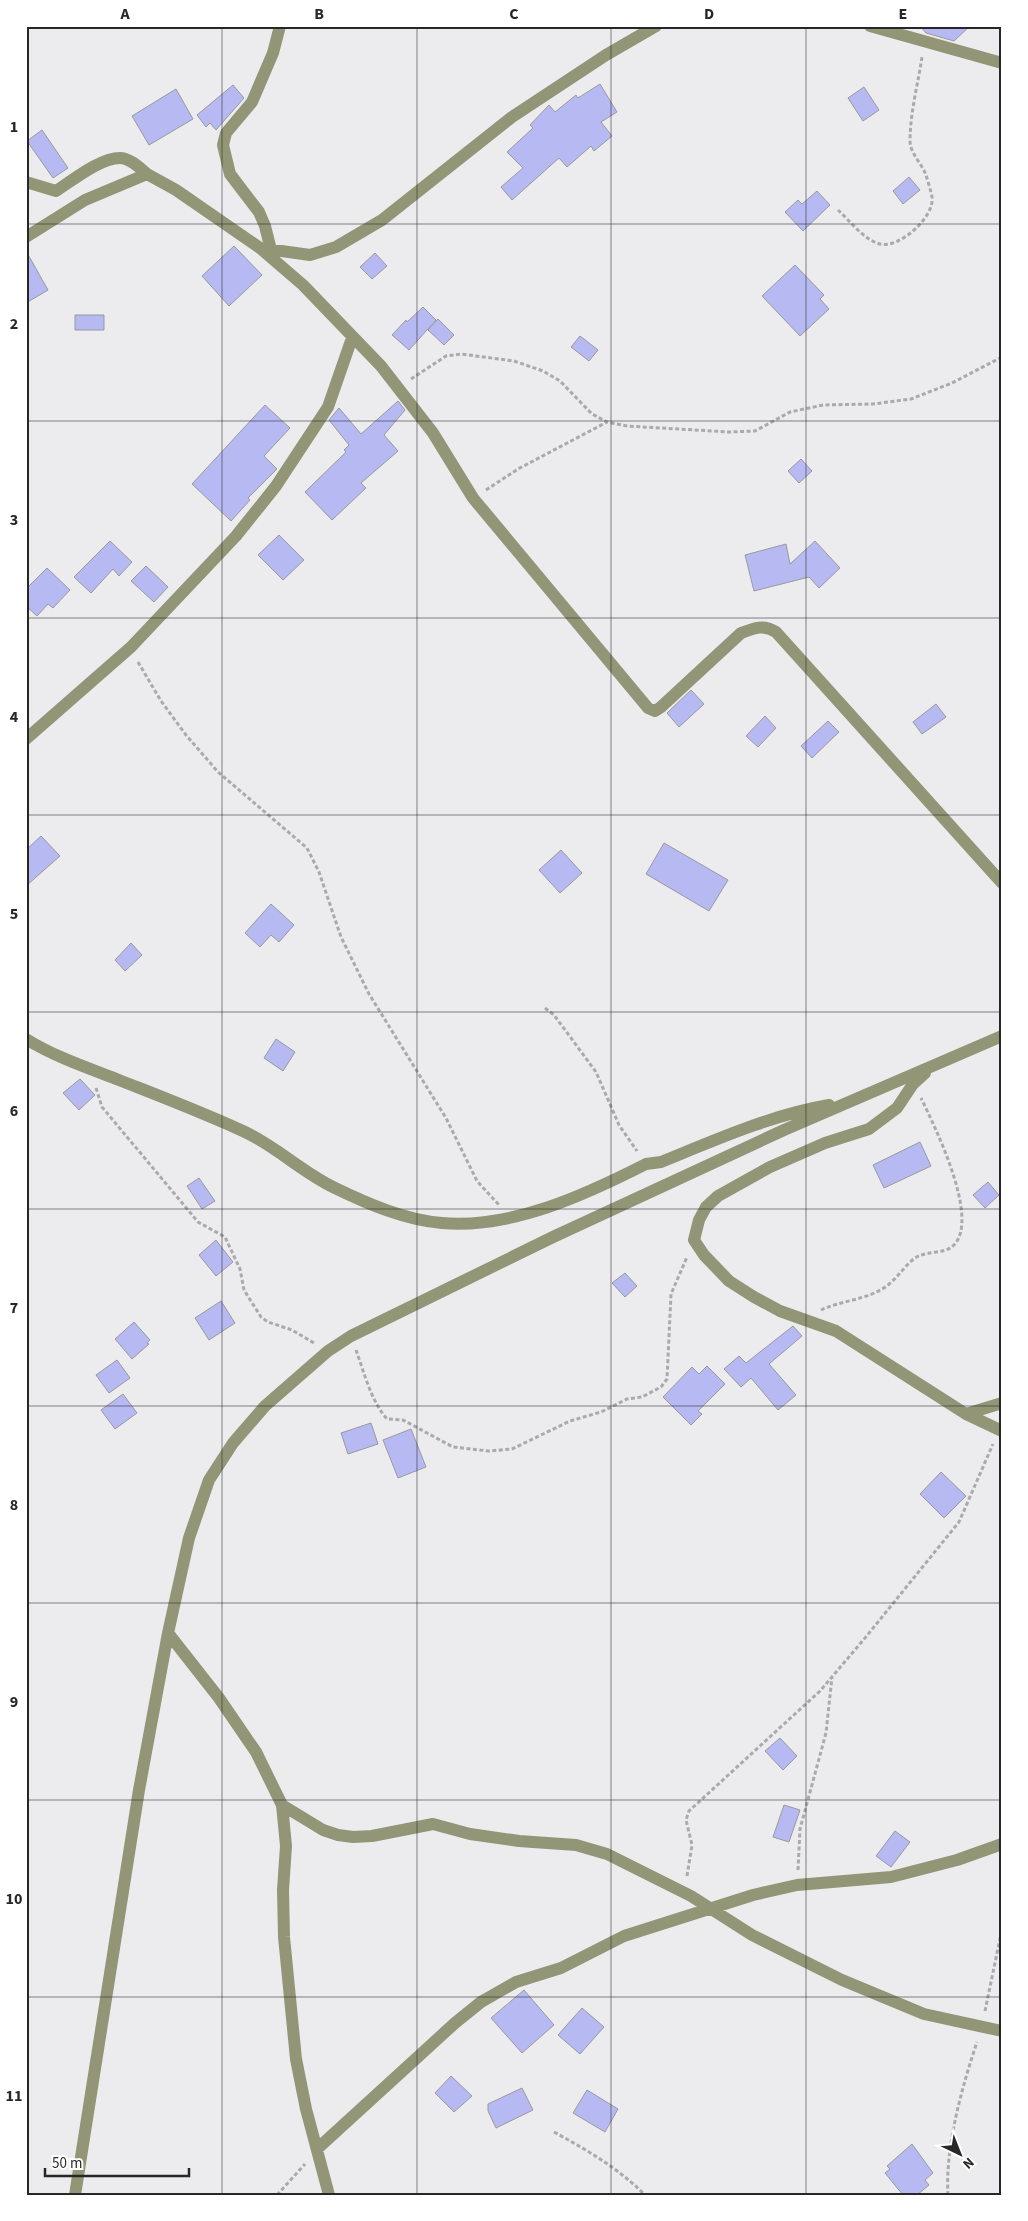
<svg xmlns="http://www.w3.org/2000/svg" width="1028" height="2221" font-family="'Source Sans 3',sans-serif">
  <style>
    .building { fill: #b7b9f3; stroke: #99999c }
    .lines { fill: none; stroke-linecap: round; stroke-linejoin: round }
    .path { stroke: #aaaaac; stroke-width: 3; stroke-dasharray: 4 2.5; stroke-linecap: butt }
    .minor { stroke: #929676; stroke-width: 12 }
    .grid { fill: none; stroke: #272728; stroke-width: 1; stroke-opacity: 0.55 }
    .neatline { fill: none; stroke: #272728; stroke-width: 2 }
    .grid-label { font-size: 16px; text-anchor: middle; font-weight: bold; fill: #272728 }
  </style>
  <rect width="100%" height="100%" fill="#ececef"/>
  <path class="building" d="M920 26H970L954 41 926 33Z
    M600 84 617 112 601 122 612 136 594 151 591 146 567 167 559 158 512 200 501 187 523 168 507 152 533 128 530 125 549 105 555 112 576 95 578 98Z
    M233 85 244 98 216 130 210 123 206 127 197 115Z
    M864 87 879 110 863 121 848 98Z
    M176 89 193 119 149 145 132 116Z
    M42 130 68 168 53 178 27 141Z
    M909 177 920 190 903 204 893 191Z
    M817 191 830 205 803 231 785 212 798 200 802 204Z
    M234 246 262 275 229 306 202 276Z
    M26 251 48 290 26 303Z
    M375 253 387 266 372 279 360 267Z
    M795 265 824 295 820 299 829 309 800 336 762 296Z
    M423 307 436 320 409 350 392 335 406 320 407 322Z
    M75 315H104V330H75Z
    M438 319 454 335 444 345 428 330Z
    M580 336 598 350 589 361 571 347Z
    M398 401 405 410 384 435 398 451 361 483 366 488 332 520 305 492 346 452 344 450 349 445 329 420 339 408 361 434Z
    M265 405 290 428 264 456 277 469 248 498 250 500 231 521 192 484Z
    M801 459 812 471 799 483 788 471Z
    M279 535 304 560 283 580 258 555Z
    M110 541 132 562 119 576 113 569 91 593 74 577Z
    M815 541 840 568 819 588 809 577 754 591 745 555 786 544 790 564Z
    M146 566 168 587 154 602 131 581Z
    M47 568 70 590 53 608 48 604 37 616 26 606V589Z
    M691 690 704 704 679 727 667 713Z
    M936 704 946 717 922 734 913 722Z
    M765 716 776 728 758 747 746 736Z
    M828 721 839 732 812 758 801 746Z
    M41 836 60 856 26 886V850Z
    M664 843 728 880 709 911 646 874Z
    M561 850 582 873 560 893 539 870Z
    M271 904 294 925 279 942 271 935 260 947 245 933Z
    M131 943 142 955 125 971 115 960Z
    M276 1039 295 1052 283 1071 264 1058Z
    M80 1079 95 1095 79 1110 63 1093Z
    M920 1142 931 1166 884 1188 873 1165Z
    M199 1178 215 1201 202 1209 187 1186Z
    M988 1182 999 1195 985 1208 973 1195Z
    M216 1240 233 1262 216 1276 199 1255Z
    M625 1273 637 1286 625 1297 612 1283Z
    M221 1301 235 1323 209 1340 195 1318Z
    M134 1322 150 1340 147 1343 149 1344 132 1359 115 1339Z
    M793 1326 802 1336 769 1364 796 1395 778 1410 751 1378 741 1387 724 1369 739 1356 746 1363Z
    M117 1360 130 1378 109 1393 96 1375Z
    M707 1366 725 1384 698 1411 702 1414 691 1425 663 1397 692 1367 699 1374Z
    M123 1394 137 1413 115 1429 101 1410Z
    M371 1423 378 1444 348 1454 341 1433Z
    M411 1429 426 1467 398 1478 383 1440Z
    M941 1472 966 1496 944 1518 920 1494Z
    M780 1738 797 1756 783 1770 765 1751Z
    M784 1805 800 1810 789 1842 773 1837Z
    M895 1831 910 1842 891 1867 876 1856Z
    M524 1990 554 2025 522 2053 491 2018Z
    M582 2008 604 2027 580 2054 558 2035Z
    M451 2076 472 2096 454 2112 435 2093Z
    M522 2088 533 2110 496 2128 488 2111V2104Z
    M587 2090 618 2109 605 2132 573 2113Z
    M912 2144 933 2173 925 2180 929 2185 917 2195H903L885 2173 890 2169 887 2166Z"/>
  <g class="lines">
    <path class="path" d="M838 210C850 221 864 240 880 244 899 249 935 217 932 197 931 191 928 182 926 175 922 164 910 153 910 141 910 113 918 84 922 57
      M411 379 446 356 461 354 514 361 543 371 560 381 592 414 607 422 627 426 729 432 755 431 790 412 823 405 873 404 911 399 952 383 1002 357
      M486 490 518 469 607 422
      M138 662 161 701 186 735 218 772 307 848 319 872 341 937 369 994 446 1118 477 1181 499 1205
      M545 1008 554 1015 596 1072 619 1125 637 1151
      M96 1088 102 1107 198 1222 225 1237 240 1269 244 1290 261 1317 268 1322 292 1330 314 1343
      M821 1310C840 1301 864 1300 882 1289 895 1282 903 1267 915 1258 927 1250 944 1255 954 1245 980 1218 935 1127 921 1098
      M356 1350C364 1372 371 1401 387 1419L403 1420 453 1447 489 1451 512 1449 570 1421 601 1412 627 1399 642 1397 661 1387 667 1379 671 1294 687 1257
      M798 1870 800 1829 826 1733 832 1677
      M687 1876 692 1845 686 1820 689 1811 820 1691 865 1638 959 1522 993 1444
      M985 2011 1002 1929
      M554 2132C587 2150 618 2168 645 2195
      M277 2195 305 2164
      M948 2195C945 2147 962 2087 977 2042"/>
    <path class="minor" d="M870 26 1002 63
      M26 182 56 191C73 180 100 158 120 158 130 158 140 168 147 174
      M26 237 85 200 147 174 176 190 260 248 310 255 336 247 382 220 512 117 606 55 656 26
      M260 248 303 285 381 366 433 433 473 498 648 708 655 711 661 707 741 633C754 628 764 624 776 632L1002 883
      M271 250 265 226 259 212 230 174 223 145 226 133 252 102 273 53 280 26
      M26 739 131 647 236 536 276 486 328 407 352 338
      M26 1039C55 1057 88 1068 119 1080 162 1097 204 1113 245 1132 277 1147 303 1173 335 1188 368 1204 405 1220 442 1223 512 1229 585 1195 646 1164L661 1162C715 1140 771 1115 829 1105
      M925 1073 913 1084 897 1108 869 1129 825 1143 770 1167 718 1196 706 1207 699 1220 694 1240 704 1255 729 1281 754 1297 780 1311 836 1331 966 1414 1002 1431
      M966 1414 1002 1403
      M168 1633 219 1698 256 1752 282 1805 286 1846 283 1890 284 1937 296 2059 306 2109 329 2195
      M282 1805 323 1830 338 1835 353 1837 372 1836 433 1824 470 1834 519 1841 576 1845 607 1854 691 1896 752 1935 842 1980 924 2014 1002 2031
      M317 2149 455 2023 481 2002 516 1982 561 1968 624 1936 753 1895 797 1885 891 1877 957 1860 1002 1844
      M75 2195 139 1790 168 1633 189 1538 209 1480 233 1443 265 1406 328 1351 351 1336 553 1237 784 1130 1002 1036"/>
  </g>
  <path class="grid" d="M222 26V2195M417 26V2195M611 26V2195M806 26V2195M26 224H1002M26 421H1002M26 618H1002M26 815H1002M26 1012H1002M26 1209H1002M26 1406H1002M26 1603H1002M26 1800H1002M26 1997H1002"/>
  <rect width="1028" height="2221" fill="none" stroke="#ffffff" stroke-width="55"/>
  <g transform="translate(960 2154) rotate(137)" stroke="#ffffff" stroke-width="4" paint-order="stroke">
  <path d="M0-4L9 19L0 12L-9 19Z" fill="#272728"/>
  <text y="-8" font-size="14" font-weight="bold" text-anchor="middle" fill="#272728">N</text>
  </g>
  <path d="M45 2168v8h144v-8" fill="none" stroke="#272728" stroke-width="2.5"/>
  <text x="52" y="2168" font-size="15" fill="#272728" stroke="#ffffff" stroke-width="4" paint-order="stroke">50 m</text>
  <rect x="28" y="28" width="972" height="2166" class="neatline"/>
  <g class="grid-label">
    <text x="125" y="19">A</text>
    <text x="319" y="19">B</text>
    <text x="514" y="19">C</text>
    <text x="709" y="19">D</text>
    <text x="903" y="19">E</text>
    <text x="14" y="132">1</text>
    <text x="14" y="329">2</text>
    <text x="14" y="525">3</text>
    <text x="14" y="722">4</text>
    <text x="14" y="919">5</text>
    <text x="14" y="1116">6</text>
    <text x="14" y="1313">7</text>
    <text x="14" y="1510">8</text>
    <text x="14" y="1707">9</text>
    <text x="14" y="1904">10</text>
    <text x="14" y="2101">11</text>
  </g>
</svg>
